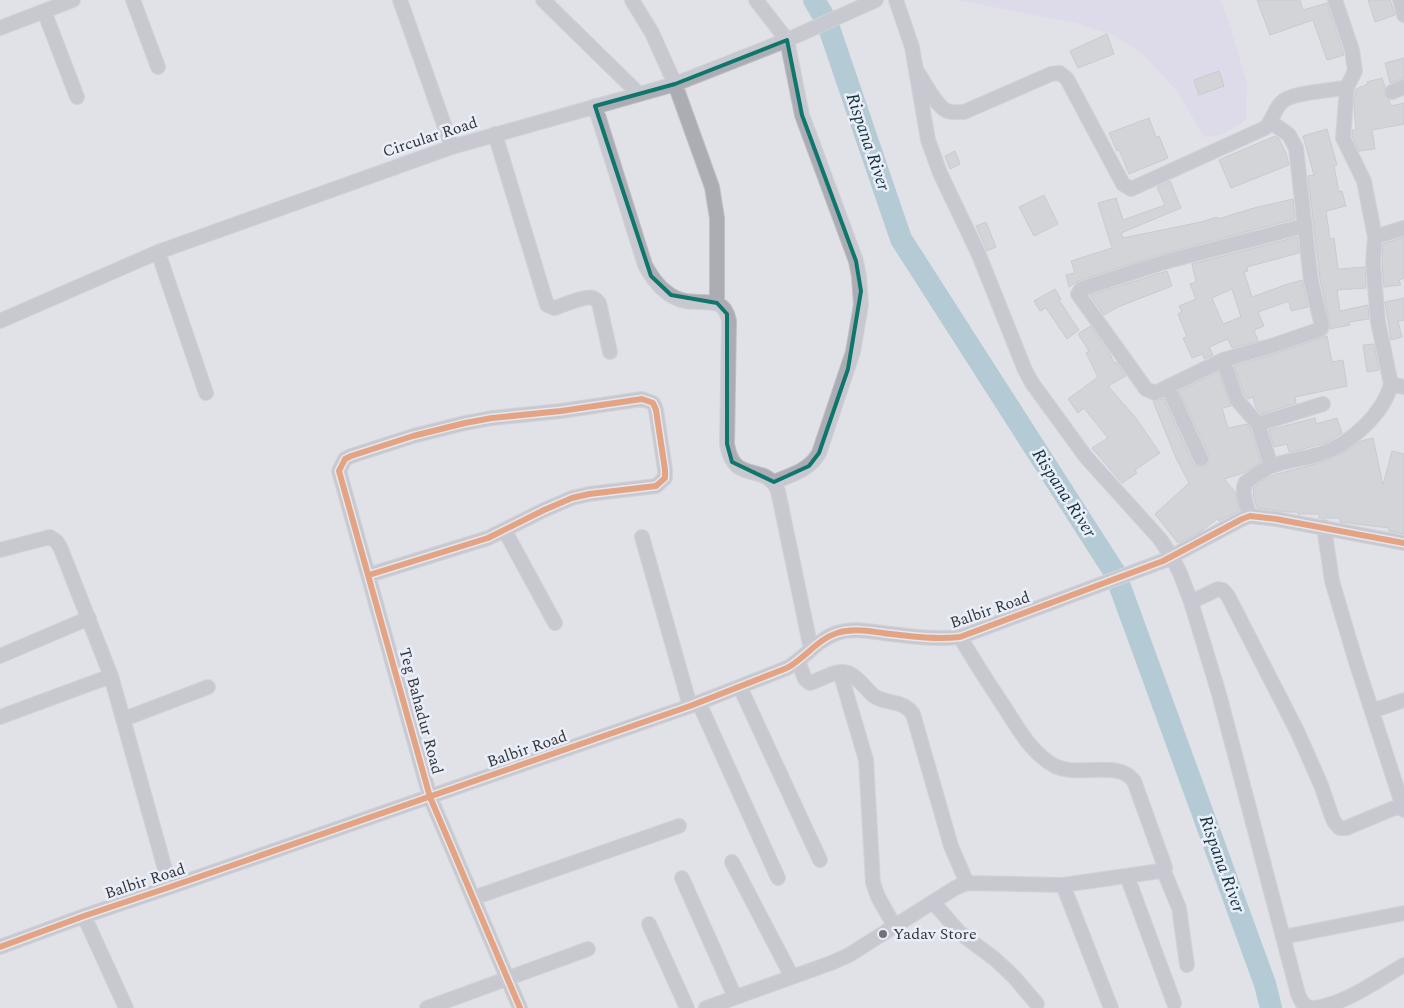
<svg xmlns="http://www.w3.org/2000/svg" width="1404" height="1008" font-family="Spectral,serif">
  <style>
    .green { fill: #dad0ec }
    .lines { fill: none; stroke-linecap: round; stroke-linejoin: round }
    .river { stroke: #7eadbd; stroke-width: 22 }
    .building { fill: #c0c3c6; stroke: #abaeb2; fill-rule: evenodd }
    .minor-casing { stroke: #bec0c4; stroke-width: 16 }
    .minor { stroke: #acacb4; stroke-width: 14 }
    .cycleway-casing { stroke: #e9eef8; stroke-width: 9 }
    .cycleway { stroke: #e8590c; stroke-width: 6 }
    .marked { fill: none; stroke: #0f766e; stroke-width: 4; stroke-linejoin: round }
    .poi-dot { fill: #707277; stroke: #e9eef8; stroke-width: 2 }
    .labels { text-anchor: middle; dominant-baseline: central; stroke-width: 5; stroke-linejoin: round; paint-order: stroke }
    .street-label { font-size: 16px; fill: #34363a; stroke: #e9eef8 }
    .poi-label { font-size: 16px; fill: #34363a; stroke: #e9eef8; text-anchor: start }
    .water-label { font-size: 18px; font-style: italic; fill: #12333d; stroke: #e9eef8 }
  </style>
  <rect width="100%" height="100%" fill="#e0e2e8"/>
  <path class="green" d="M957 0H1220L1230 25 1247 84 1246 120 1221 135 1204 137 1178 92 1143 54 1115 36 1076 23Z"/>
  <g class="lines">
    <path class="river" d="M814 0 827 22 901 239 1115 573 1265 984 1271 1008"/>
  </g>
  <path class="building" d="M1257 0H1300L1303 10 1327 3 1344 55 1327 60 1313 20 1270 35Z
    M1368 0H1390L1395 15 1375 22Z
    M1107 34 1114 54 1078 68 1070 51Z
    M1404 58V78L1390 83 1385 63Z
    M1219 71 1224 86 1199 95 1194 80Z
    M1382 78 1385 87 1384 95 1389 100 1391 106 1404 103V124L1372 130 1375 149 1359 151 1352 136V130H1356L1354 105 1356 89 1368 84 1367 82Z
    M1149 118 1156 137 1159 136 1168 158 1129 174 1119 150 1117 151 1109 133Z
    M1327 129 1337 165 1334 166 1339 192 1342 191 1346 206 1326 211 1330 239 1334 238 1338 269 1365 267 1366 288 1337 290 1340 311 1368 305 1369 319 1349 322 1350 325 1330 329V324L1320 279 1308 176 1314 175 1303 136Z
    M1275 136 1279 139 1286 153 1289 165 1231 188 1219 160Z
    M955 151 960 164 950 169 945 156Z
    M1170 181 1181 208 1121 233 1123 238 1201 222 1217 217 1218 219 1254 208 1293 199 1295 219 1165 253 1078 281 1069 287 1066 275 1075 273 1071 261 1112 248 1098 203 1116 198 1123 220 1165 205 1157 187Z
    M1044 195 1058 224 1034 236 1019 207Z
    M986 222 996 247 987 251 976 226Z
    M1297 237 1299 253 1247 267 1248 271 1244 272 1252 297 1285 285 1302 280 1308 307 1291 311 1289 301 1258 312 1264 326 1254 330 1258 341 1232 348 1228 339 1209 347 1213 355 1204 359 1203 354 1192 358 1183 338 1187 337 1178 314 1182 312 1179 306 1196 299 1190 284 1196 282 1192 264ZM1232 289 1241 317 1223 324 1212 298Z
    M1404 237V278L1399 280 1401 285 1384 287 1382 263 1383 244Z
    M1167 271 1172 286 1118 307 1104 315 1090 295Z
    M1055 289 1061 299 1059 300 1079 330 1067 339 1046 308 1040 311 1034 301Z
    M1404 298V320L1398 321 1402 337 1391 340 1385 302Z
    M1090 326 1109 352 1114 363 1116 362 1126 376 1108 386 1135 417 1160 453 1135 470 1137 473 1122 483 1092 448 1108 438 1084 408 1078 413 1068 399 1098 377 1086 353 1089 351 1078 334Z
    M1327 336 1332 362 1343 360 1347 386 1295 397 1296 403 1261 414 1256 408 1253 397 1248 399 1245 396 1234 366 1274 354Z
    M1374 344 1379 370 1367 372 1363 345Z
    M1218 372 1231 406 1222 408 1228 428 1247 424 1250 428 1261 462 1246 472 1224 479 1235 492 1239 511 1219 521 1217 519 1200 532 1178 543 1155 514 1189 483 1176 458 1153 401 1164 399 1193 463 1196 466 1204 467 1208 464 1209 455 1179 391Z
    M1315 418 1316 424 1337 418 1342 433 1328 442 1300 450 1289 452 1287 444 1274 447 1269 430Z
    M1373 438 1383 485 1392 451 1404 454V534L1389 531V528L1340 522V518H1319V514H1298V512H1288L1257 508 1253 494H1254L1253 488 1267 478 1277 474 1323 462 1347 451 1361 441Z"/>
  <g class="lines">
    <g class="minor-casing">
      <path id="minor" d="M133 0 158 67
        M400 0 452 147
        M543 0 638 93
        M632 0 652 33 675 84 712 187 717 218V303
        M756 0 787 40 802 115 856 261 859 276 861 305 853 352 819 453C810 470 791 475 774 482
        M896 0 912 47 928 140 940 173 979 255 1025 370 1032 383 1086 457 1160 539 1172 557 1180 573 1191 602 1219 694 1298 994C1301 1001 1303 1006 1311 1008
        M1335 0 1352 50 1355 71 1347 87 1343 138 1364 181 1375 237 1373 263 1378 322 1391 384 1404 387
        M1400 0 1404 15
        M44 11 77 97
        M0 28 73 0
        M917 71C924 82 936 106 947 111 953 113 958 112 964 112L1051 74 1060 73 1067 79 1123 184 1131 189 1265 128C1273 121 1274 109 1282 102 1291 92 1332 91 1347 87
        M1392 92 1404 87
        M595 106 645 265C653 280 665 295 681 300 701 306 724 293 729 321L727 444C734 487 765 460 778 491L811 649
        M1271 122 1289 135 1296 148 1311 281 1322 326 1321 329 1271 346 1223 360 1155 393 1146 389 1078 294 1081 289 1168 261 1304 226
        M495 134 547 305 554 308C562 306 586 295 593 298 596 299 597 301 599 303L610 352
        M1375 237 1404 228
        M158 252 206 393
        M0 321 158 252 452 147 675 84 787 40 876 0
        M1223 360 1237 400 1258 424 1271 466
        M1168 387 1201 459
        M1258 424 1323 404
        M1250 516C1247 506 1240 492 1246 482 1254 477 1263 469 1272 466 1287 460 1305 459 1320 454 1350 445 1384 413 1391 384
        M1324 527 1332 581 1356 662 1404 810
        M505 531 555 623
        M642 537 690 706
        M0 550 50 537 57 542 61 549 111 676 170 887
        M369 575 488 538 544 510 572 498 589 494 656 486 665 478V470L656 410 653 403 642 399 561 411 492 418 465 423 413 436 351 456 345 459 339 471 430 797 520 1008
        M1191 602 1218 589 1223 590 1228 596 1298 733 1321 785 1332 817 1335 823 1340 828H1346L1404 804
        M0 656 89 618
        M798 661 805 679 810 683C821 680 832 671 844 672 856 673 865 689 874 696 888 705 902 699 913 714L951 846 967 883
        M840 672 866 760 873 883 878 897 895 927
        M740 687 820 860
        M699 703 778 878
        M1372 711 1404 700
        M0 717 111 676
        M124 719 208 687
        M732 862 792 977
        M1163 869 1179 908 1187 965
        M1127 876 1174 1003
        M682 878 735 997
        M1063 885 1111 1008
        M473 898 679 826
        M933 902 959 932 996 960 1014 977 1037 1004
        M84 916 126 1008
        M649 924 687 1008
        M1283 937 1404 913
        M0 947 84 916 170 887 690 706 787 668C805 658 818 639 837 633 852 628 868 631 883 633 908 636 934 640 960 637L1163 561 1242 519 1250 516 1276 519 1404 543
        M427 1008 588 949
        M706 1008 831 963 849 955 955 888 967 883 1063 885 1160 871 1165 867 1134 781C1118 759 1079 778 1055 766 1030 753 1016 724 1001 702 987 681 973 659 960 637
        M1314 1008C1344 1005 1378 980 1404 965"/>
    </g>
    <use href="#minor" class="minor"/>
    <g class="cycleway-casing">
      <path id="cycleway" d="M369 575 488 538 544 510 572 498 589 494 656 486 665 478V470L656 410 653 403 642 399 561 411 492 418 465 423 413 436 351 456 345 459 339 471 430 797 520 1008
        M0 947 84 916 170 887 690 706 787 668C805 658 818 639 837 633 852 628 868 631 883 633 908 636 934 640 960 637L1163 561 1242 519 1250 516 1276 519 1404 543"/>
    </g>
    <use href="#cycleway" class="cycleway"/>
  </g>
  <path d="M0 0H1404V1008H0ZM787 40 802 115 856 261 861 291 848 369 819 453 809 466 774 482 732 462 727 444V314L717 303 671 295 651 276 595 106 675 84Z" fill="#e0e2e8" fill-opacity=".55" fill-rule="evenodd"/>
  <path class="marked" d="M787 40 802 115 856 261 861 291 848 369 819 453 809 466 774 482 732 462 727 444V314L717 303 671 295 651 276 595 106 675 84Z"/>
  <circle class="poi-dot" cx="883" cy="934" r="5"/>
  <g class="labels">
    <g class="street-label">
      <text transform="translate(430 137) rotate(-18)">Circular Road</text>
      <text transform="translate(990 610) rotate(-19)">Balbir Road</text>
      <text transform="translate(421 711) rotate(75)">Teg Bahadur Road</text>
      <text transform="translate(527 749) rotate(-19)">Balbir Road</text>
      <text transform="translate(145 881) rotate(-18)">Balbir Road</text>
    </g>
    <g class="poi-label">
      <text x="893" y="934">Yadav Store</text>
    </g>
    <g class="water-label">
      <text transform="translate(868 142) rotate(71)">Rispana River</text>
      <text transform="translate(1064 493) rotate(57)">Rispana River</text>
      <text transform="translate(1222 864) rotate(70)">Rispana River</text>
    </g>
  </g>
</svg>
